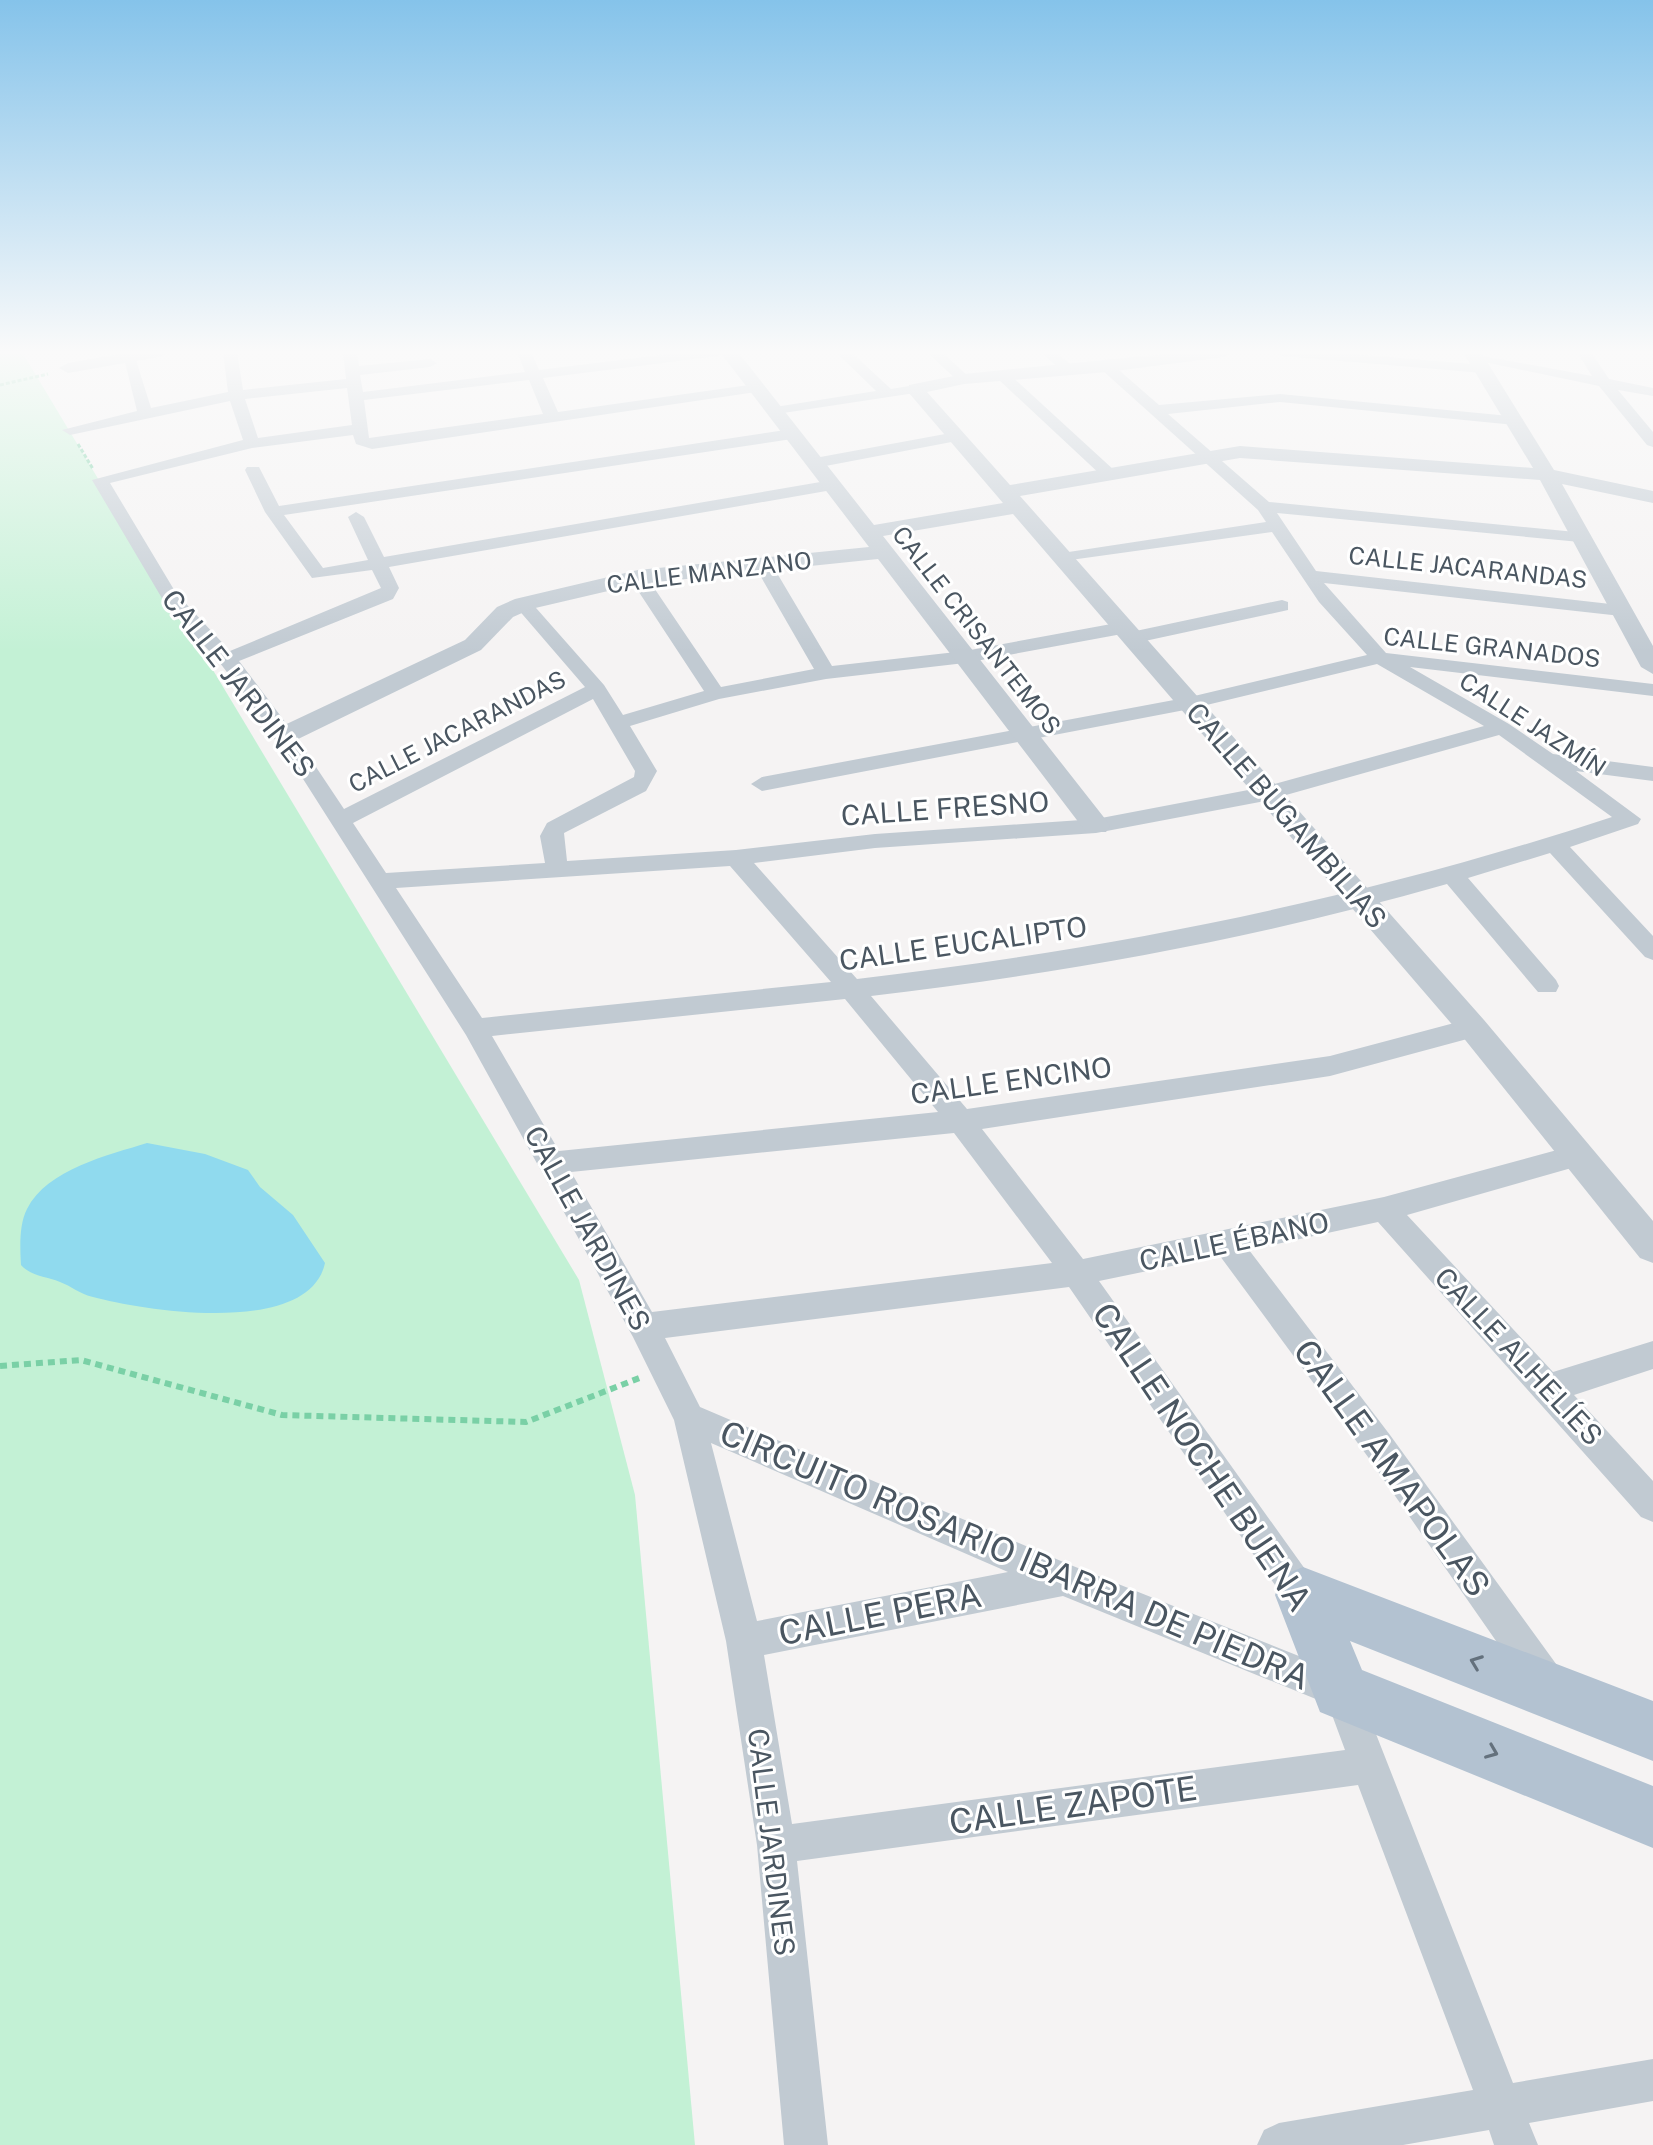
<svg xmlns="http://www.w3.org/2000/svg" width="1653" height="2145" font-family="'Public Sans',sans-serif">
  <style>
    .green { fill: #c3f1d5 }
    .water { fill: #90daee }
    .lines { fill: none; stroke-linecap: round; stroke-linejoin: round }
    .path-far1 { stroke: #7ad0a6; stroke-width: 3; stroke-dasharray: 4 2; stroke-linecap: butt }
    .path { stroke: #7ad0a6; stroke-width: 6; stroke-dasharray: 7 5; stroke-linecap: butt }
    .minor { fill: #c1cad2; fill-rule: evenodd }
    .tertiary { fill: #c1cad2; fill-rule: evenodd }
    .primary { fill: #b3c2d1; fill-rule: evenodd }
    .oneway { stroke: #64717d }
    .labels { text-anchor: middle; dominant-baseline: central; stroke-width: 6; stroke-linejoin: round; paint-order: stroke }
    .far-street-label { font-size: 24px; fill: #4a5661; stroke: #fff }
    .street-label { font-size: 28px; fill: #4a5661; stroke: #fff }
    .near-street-label { font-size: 34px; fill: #4a5661; stroke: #fff }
  </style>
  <rect width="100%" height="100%" fill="#f5f3f3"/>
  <path class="green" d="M0 352H22L579 1280 635 1495 695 2145H0Z"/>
  <path class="water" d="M147 1143 205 1154 248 1170 260 1187 293 1215 325 1263C309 1337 145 1311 93 1297 80 1294 71 1286 60 1282 46 1276 32 1277 21 1265 20 1248 19 1224 27 1209 47 1169 109 1155 147 1143Z"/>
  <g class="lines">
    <path class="path-far1" d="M0 385 48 374
      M78 444 93 469"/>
    <path class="path" d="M0 1366 81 1360 282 1415 526 1422 642 1377"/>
    <path class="minor" d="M223 352H237L243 390 346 379 343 352H357L359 366 430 359 437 363 430 367 360 375 363 392 525 372 517 352H531L539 370 685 352H725L718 356 543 378 558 412 756 384 763 388 756 392 372 449 356 444 353 435 252 448 110 483 176 593 230 651 381 588 372 570 312 578 265 512 245 470 247 467H259L279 506 792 429 800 434 792 439 284 515 323 568 368 560 348 517 356 512 364 517 384 557 832 480 840 485 832 490 389 567 399 588 393 599 239 661 292 731 344 809 585 687 517 608V600H529L604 685 623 715 704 691 629 577 638 572 644 573 721 687 814 669 753 563 762 558 771 563 832 666 965 651 1122 622 1131 628 1122 634 965 663 826 679 719 699 630 726 657 771 646 791 564 833 567 861 736 850 875 834 1096 819 1264 787 1484 726 1377 664 1190 709 762 791 751 784 762 777 1190 697 1367 655 1319 602 1272 532 1056 562V554L1062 553 1266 522 1258 510 1102 370V364H1112L1159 405 1280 394 1520 417 1523 420 1515 425 1280 402 1168 414 1269 502 1586 533 1589 537 1580 542 1277 513 1316 571 1628 606V614L1621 616 1324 583 1386 653 1653 684V696L1410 667 1509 724 1553 754 1653 767V781L1576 771 1641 819 1638 824 1570 847 1653 936V960L1645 957 1550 853 1468 878 1556 980 1559 986 1556 992H1538L1447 884C1259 938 1066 973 871 996L967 1109 1330 1056 1473 1018 1482 1021 1486 1028 1482 1035 1330 1076 982 1129 1083 1259 1384 1197 1579 1144 1589 1147 1593 1155 1589 1163 1407 1215 1553 1372 1653 1341V1369L1574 1395 1653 1481V1522L1641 1517 1378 1222 1249 1250 1390 1435 1559 1668 1564 1681 1559 1694 1546 1699 1533 1694 1368 1457 1220 1256 1099 1281 1315 1583 1320 1595 1315 1607 1303 1612 1291 1607 1262 1567 1069 1287 665 1338 700 1407 1068 1564 1354 1678 1513 2083 1653 2059V2101L1529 2123 1538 2145H1494L1489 2130 1403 2145H1257L1264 2130 1279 2123 1473 2090 1358 1785 797 1861 828 2145H784L757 1845 726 1641 674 1420 633 1337 466 1035 277 738 220 663 163 600 92 480 243 440 230 401 70 435 62 430 137 411 123 354 135 357 151 408 228 392ZM529 380 543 414 369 438 364 400ZM347 388 352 425 258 438 245 399ZM593 699 635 771 634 777 547 823 540 836 545 863 386 873 353 823ZM1499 735 1612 817C1366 898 1114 949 857 979L754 863 875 848 1096 833 1265 801ZM730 866 831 982 482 1018 396 888ZM845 999 938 1112 559 1151 492 1036ZM954 1133 1052 1263 652 1312 571 1172ZM711 1443 1008 1572 757 1621ZM1063 1596 1328 1704 1345 1750 792 1824 764 1655Z
      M836 352H851L891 389 915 385 922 389 915 393 770 415V409L775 407 876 391Z
      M927 352H942L971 379 959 382Z
      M1040 352H1056L1077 370 1065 373Z
      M1275 352H1330L1483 365 1490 369 1483 373 1282 356Z
      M1577 352H1591L1609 379 1653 388V396L1618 390 1653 432V447L1647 445 1599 386 1470 359 1477 355 1592 376Z
      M998 373H1008L1115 471V477H1103L998 379Z
      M956 432 962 434V440L815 468 807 463 815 458Z
      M1282 600 1288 602V610L1131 644 1122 638 1131 632Z"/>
    <path class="tertiary" d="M130 352H168L159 357 68 373 59 368 68 363Z
      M720 352H738L874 525 1003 503 909 393V385L964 374 1185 352H1233L1224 357 1107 372 964 384 927 392 1010 485 1240 446 1533 468 1463 352H1481L1554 470 1653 491V503L1562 484 1653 646V674L1641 667 1540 480 1240 458 1020 496 1484 1020 1653 1221V1263L1640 1258 1462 1036 1013 514 883 536 1106 820 1110 826 1106 832H1086L878 559 638 584 531 609 513 617 481 650 294 741H276L272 735 276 729 465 640 497 607 515 599 638 570 869 547Z"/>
    <path class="primary" d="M1303 1567 1653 1701V1761L1350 1641 1362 1670 1653 1786V1848L1320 1712 1275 1595 1283 1575Z"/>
  </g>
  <defs><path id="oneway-chevron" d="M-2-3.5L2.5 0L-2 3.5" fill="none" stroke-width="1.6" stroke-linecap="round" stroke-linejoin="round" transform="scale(2)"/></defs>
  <g class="oneway">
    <use href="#oneway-chevron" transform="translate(1476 1662) rotate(-159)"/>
    <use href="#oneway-chevron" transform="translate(1492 1752) rotate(22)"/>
  </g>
  <linearGradient id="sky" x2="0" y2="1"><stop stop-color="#85c3ea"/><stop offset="0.54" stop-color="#fafafa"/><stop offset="1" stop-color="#fafafa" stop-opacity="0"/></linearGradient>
  <rect width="1653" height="652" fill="url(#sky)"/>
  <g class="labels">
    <g class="far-street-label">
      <text transform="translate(1468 567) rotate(6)">CALLE JACARANDAS</text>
      <text transform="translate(709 572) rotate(-7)">CALLE MANZANO</text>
      <text transform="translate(977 630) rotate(52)">CALLE CRISANTEMOS</text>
      <text transform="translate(1492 647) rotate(6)">CALLE GRANADOS</text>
      <text transform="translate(1533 724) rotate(33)">CALLE JAZMÍN</text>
      <text transform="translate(457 731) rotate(-27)">CALLE JACARANDAS</text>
    </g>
    <g class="street-label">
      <text transform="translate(239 683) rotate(52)">CALLE JARDINES</text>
      <text transform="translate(945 808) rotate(-4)">CALLE FRESNO</text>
      <text transform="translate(1287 815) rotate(49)">CALLE BUGAMBILIAS</text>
      <text transform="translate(963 943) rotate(-8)">CALLE EUCALIPTO</text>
      <text transform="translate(1011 1080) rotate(-8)">CALLE ENCINO</text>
      <text transform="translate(588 1228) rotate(61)">CALLE JARDINES</text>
      <text transform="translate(1234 1241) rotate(-12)">CALLE ÉBANO</text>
      <text transform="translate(1519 1356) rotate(47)">CALLE ALHELÍES</text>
      <text transform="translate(772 1842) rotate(83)">CALLE JARDINES</text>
    </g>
    <g class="near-street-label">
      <text transform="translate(1202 1457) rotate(56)">CALLE NOCHE BUENA</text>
      <text transform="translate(1392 1468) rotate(54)">CALLE AMAPOLAS</text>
      <text transform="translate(1015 1555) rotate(23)">CIRCUITO ROSARIO IBARRA DE PIEDRA</text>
      <text transform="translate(880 1614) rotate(-11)">CALLE PERA</text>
      <text transform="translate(1073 1805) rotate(-8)">CALLE ZAPOTE</text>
    </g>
  </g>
</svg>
